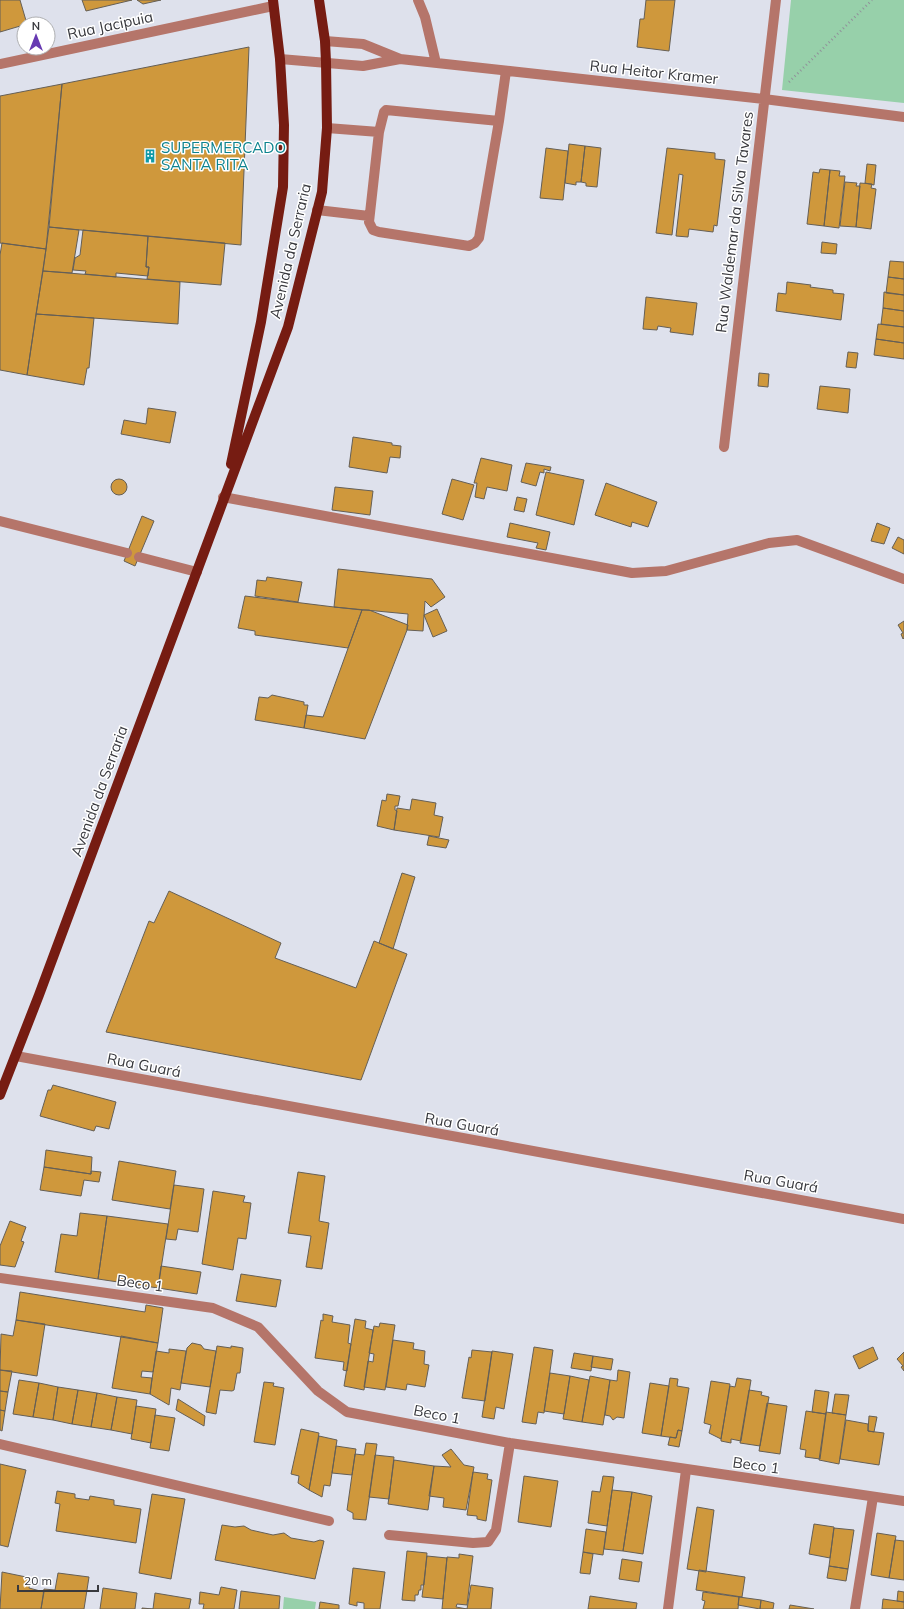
<svg xmlns="http://www.w3.org/2000/svg" width="904" height="1609" font-family="Mulish,sans-serif">
  <style>
    .green { fill: #97d0aa }
    .building { fill: #cf983c; stroke: #655f56 }
    .lines { fill: none; stroke-linecap: round; stroke-linejoin: round }
    .path { stroke: #90929a; stroke-width: 2.5; stroke-dasharray: 1 3; stroke-linecap: butt }
    .minor { stroke: #b5756a; stroke-width: 10 }
    .major { stroke: #761c12; stroke-width: 10 }
    .labels { text-anchor: middle; dominant-baseline: central; stroke-width: 3; stroke-linejoin: round; paint-order: stroke }
    .street-label { font-size: 15px; fill: #38393e; stroke: #fff }
    .culture-label { font-size: 15px; fill: #0d838f; stroke: #fff; text-anchor: start }
  </style>
  <rect width="100%" height="100%" fill="#dee1ec"/>
  <path class="green" d="M791 0H904V103L782 90Z
    M284 1597 316 1602 315 1609H283Z"/>
  <path class="building" d="M0 0H20L27 24 0 32Z
    M82 0H132L86 11Z
    M137 0H161L143 4Z
    M646 0H675L669 51 637 47 640 19H644Z
    M249 47 241 245 49 227 62 84Z
    M62 84 46 249 0 243V96Z
    M569 144 585 146 581 182H576V185L565 183Z
    M585 146 601 148 597 187 586 186V183L581 182Z
    M546 148 568 151 563 200 540 198Z
    M667 148 715 153V159L725 160 717 226 714 225 713 232 689 229 688 237 676 236 683 175 679 174 672 235 656 233Z
    M867 164 876 165 874 185 865 183Z
    M820 169 830 170 824 226 807 224 813 172 819 173Z
    M830 170 840 171 839 176H845L839 228 824 226Z
    M845 182 857 183 856 186H860L856 227 840 226Z
    M860 183 872 184 871 188 876 189 871 229 856 227Z
    M49 227 79 230 72 273 43 271Z
    M83 230 148 236 146 267H149L148 276 116 273V277L85 274 86 271 73 270 75 258 80 255Z
    M148 236 225 243 221 285 147 279 149 267H146Z
    M822 242 837 244 836 254 821 253Z
    M2 243 46 249 27 375 0 370V255Z
    M890 261 904 262V279L888 277Z
    M43 271 180 282 178 324 36 314Z
    M888 277 904 279V295L886 293Z
    M787 282 811 285 810 287 833 290V293L844 294 841 320 776 311 778 293 786 294Z
    M884 292 904 295V311L883 308Z
    M646 297 697 303 693 335 670 332 671 328 658 326 657 330 643 329Z
    M883 308 904 311V327L881 324Z
    M36 314 94 318 89 368H87L84 385 27 375Z
    M878 324 904 327V343L876 339Z
    M876 339 904 343V359L874 355Z
    M848 352 858 353 856 368 846 367Z
    M759 373 769 374 768 387 758 386Z
    M820 386 850 389 848 413 817 409Z
    M148 408 176 412 170 443 121 434 124 420 146 424Z
    M353 437 392 443V445L401 446 400 458 390 457 387 473 349 467Z
    M481 458 512 465 507 491 487 487 484 499 475 497 477 483H474Z
    M526 463 551 467 550 471 544 469V473L540 472 536 486 521 482Z
    M546 472 584 480 574 525 536 515Z
    M111 487a8 8 0 1 1 16 0a8 8 0 1 1-16 0Z
    M452 479 474 485 463 520 442 514Z
    M606 483 657 502 648 527 632 522 631 527 595 515Z
    M335 487 373 491 370 515 332 510Z
    M517 497 527 499 524 512 514 510Z
    M142 516 154 521 135 566 124 561Z
    M510 523 550 532 546 550 536 548 538 543 507 537Z
    M877 523 890 528 884 544 871 541Z
    M898 537 904 540V554L892 548Z
    M338 569 432 579 445 597 431 607 425 601 423 631 407 630 408 614 334 607Z
    M267 577 302 582 298 602 255 596 257 580 266 581Z
    M245 596 334 607 362 610 348 648 255 635V631L238 628Z
    M437 609 447 631 433 637 424 615Z
    M362 610H369L408 625 407 630 365 739 304 728 306 715 323 717Z
    M904 621V638L903 639 901 634 903 633 898 625Z
    M272 695 304 702V705H308L304 728 255 720 259 697 268 698Z
    M387 794 400 796 398 806H395V810L397 811 394 830 377 826 382 800 386 801Z
    M412 799 436 803 434 815 443 817 439 837 394 830 397 808 410 810Z
    M429 836 449 840 446 848 427 845Z
    M402 873 415 877 393 949 379 943Z
    M169 891 281 943 275 958 356 988 374 941 407 954 361 1080 106 1032 149 921 154 923Z
    M53 1085 116 1102 109 1129 96 1126 94 1131 40 1116 48 1090H51Z
    M46 1150 92 1157 91 1174 44 1167Z
    M119 1161 176 1171 170 1209 112 1200Z
    M44 1167 91 1174V1171L101 1172 99 1182 84 1180 81 1196 40 1190Z
    M298 1172 325 1176 319 1221 329 1223 322 1269 306 1267 311 1236 288 1233Z
    M174 1185 204 1189 198 1232 178 1229 176 1240 166 1239Z
    M213 1191 245 1196 243 1202 251 1203 246 1239 238 1238 233 1270 202 1264Z
    M80 1213 107 1216 98 1279 55 1272 61 1234 77 1236Z
    M107 1216 168 1224 158 1288 98 1279Z
    M10 1221 26 1227 21 1241 24 1242 15 1267 0 1265V1246Z
    M161 1266 201 1272 197 1294 158 1288Z
    M241 1274 281 1280 276 1307 236 1301Z
    M20 1292 145 1312 146 1305 163 1308 158 1343 16 1320Z
    M323 1314 333 1316 332 1322 350 1325 348 1343 351 1344 347 1371 343 1370 344 1362 315 1358 321 1320 323 1321Z
    M355 1319 366 1321 365 1328 373 1330 364 1390 344 1386Z
    M16 1320 45 1324 37 1376 0 1370 1 1334 13 1336Z
    M380 1323 395 1325 385 1390 364 1387 368 1361 373 1362 374 1354 369 1353 374 1326 379 1327Z
    M121 1336 158 1343 153 1372 142 1371 141 1377 152 1378 150 1394 112 1388Z
    M393 1340 414 1343 413 1349 425 1351 424 1364 429 1365 425 1387 407 1384 406 1390 386 1387Z
    M192 1343 201 1345 204 1349 216 1351 210 1387 181 1383 187 1348Z
    M217 1346 231 1348V1346L243 1348V1350L240 1373H237L234 1390 232 1391 220 1390 216 1414 206 1412Z
    M534 1347 553 1350 544 1413 538 1412 536 1424 522 1422Z
    M873 1347 878 1359 859 1369 853 1356Z
    M169 1349 186 1351 180 1390 171 1388 169 1405 150 1394 156 1351 169 1353Z
    M472 1350 492 1352 485 1401 462 1398 469 1357 471 1358Z
    M492 1351 513 1354 504 1409 496 1407 494 1419 482 1417Z
    M904 1352V1371L901 1367 903 1366 897 1359Z
    M574 1353 593 1356 591 1371 571 1368Z
    M593 1356 613 1359 611 1370 591 1367Z
    M0 1370 12 1371 8 1392 0 1391Z
    M618 1370 630 1372 624 1418 617 1417 613 1420 610 1416 605 1415 610 1380 617 1381Z
    M550 1373 570 1376 564 1414 544 1411Z
    M570 1376 589 1380 582 1422 563 1419Z
    M590 1376 610 1380 603 1425 582 1422Z
    M670 1378 678 1379 677 1386 689 1388 682 1431 678 1430 676 1438 661 1436Z
    M737 1378 751 1380 741 1441 731 1439V1443L721 1441V1439L730 1386 735 1387Z
    M19 1380 39 1383 33 1417 13 1414Z
    M711 1381 730 1384 721 1439 709 1433 711 1425 704 1423Z
    M264 1382 274 1383 273 1386 284 1388 275 1445 254 1442Z
    M39 1383 58 1387 53 1420 33 1417Z
    M650 1383 669 1386 661 1436 642 1433Z
    M58 1387 78 1390 72 1424 53 1420Z
    M78 1390 97 1393 91 1427 72 1424Z
    M749 1390 762 1392 761 1395 769 1397 760 1446 740 1443Z
    M815 1390 829 1392 826 1414 812 1412Z
    M0 1391 8 1392 5 1411 0 1410Z
    M97 1393 117 1397 111 1430 91 1427Z
    M835 1394 849 1395 846 1415 832 1413Z
    M117 1397 137 1400 132 1434 111 1430Z
    M178 1399 205 1416 204 1426 176 1410Z
    M767 1403 787 1406 780 1454 759 1451Z
    M136 1406 156 1409 151 1443 131 1439Z
    M0 1410 5 1411 2 1431 0 1430Z
    M806 1411 826 1414 820 1459 805 1457 806 1450 800 1449Z
    M826 1412 846 1415 839 1464 819 1460Z
    M155 1415 175 1418 169 1451 150 1448Z
    M869 1416 877 1417 874 1432 868 1431Z
    M846 1420 868 1424V1431L884 1433 879 1465 840 1459Z
    M301 1429 319 1433 309 1490 298 1483 299 1476 291 1474Z
    M678 1430 682 1431 679 1447 668 1445 670 1437 676 1438Z
    M319 1436 337 1440 330 1486 324 1485 322 1497 309 1490Z
    M366 1443 377 1444 366 1520 353 1519V1513L347 1510 355 1454 364 1455Z
    M336 1446 356 1449 352 1475 332 1473Z
    M451 1449 464 1465 474 1467 466 1510 443 1507 444 1498 429 1496 434 1466 451 1467 442 1455Z
    M375 1455 394 1457 389 1499 369 1497Z
    M394 1460 434 1466 428 1510 388 1504Z
    M0 1464 26 1470 8 1547 0 1545Z
    M473 1472 488 1474 487 1479 492 1480 486 1521 477 1519V1516L467 1515Z
    M524 1476 558 1481 551 1527 518 1522Z
    M603 1476 614 1477 607 1526 588 1523 592 1491 600 1492Z
    M612 1490 632 1492 623 1551 604 1549Z
    M57 1491 75 1494V1498L89 1500 90 1496 114 1500V1505L141 1509 136 1543 56 1531 60 1504 55 1503Z
    M632 1492 652 1496 643 1554 623 1551Z
    M152 1494 185 1499 171 1579 139 1573Z
    M697 1507 714 1510 706 1572 687 1569Z
    M814 1524 834 1527 830 1558 809 1554Z
    M222 1525 235 1527 244 1526 251 1530 273 1535 284 1533 291 1538 314 1542 320 1540 324 1541 315 1579 215 1560Z
    M834 1528 854 1530 848 1569 829 1566Z
    M586 1529 606 1532 603 1555 583 1552Z
    M877 1533 896 1536 889 1578 871 1575Z
    M895 1540 904 1541V1580L889 1578Z
    M407 1551 427 1553 424 1585H421V1590H419L418 1595H415V1601L402 1600Z
    M583 1552 593 1554 590 1574 580 1573Z
    M459 1554 473 1556 467 1605 457 1604 456 1607 467 1609H442L447 1557 459 1558Z
    M427 1556 447 1558 443 1599 422 1597Z
    M622 1559 642 1562 639 1582 619 1579Z
    M829 1566 848 1569 846 1581 827 1578Z
    M353 1568 385 1572 380 1609H364V1603L357 1602V1606L349 1604Z
    M699 1570 745 1577 742 1597 696 1590Z
    M2 1572 31 1578 29 1588 44 1592 41 1609H0Z
    M58 1573 89 1577 84 1609H41L44 1589 55 1590Z
    M471 1585 493 1588 491 1609H467Z
    M221 1587 237 1590 234 1609H203L204 1604H199L200 1592 219 1595Z
    M103 1588 137 1593 135 1609H100Z
    M241 1591 280 1596 279 1609H239Z
    M898 1591 904 1592V1602L897 1601Z
    M703 1592 739 1597 738 1609H703L705 1601 702 1600Z
    M155 1593 191 1599 189 1609H142V1608L153 1609Z
    M590 1596 637 1603 636 1609H588Z
    M739 1597 761 1600 760 1609 738 1605Z
    M883 1599 904 1602V1609H882Z
    M761 1600 774 1603 773 1609H760Z
    M320 1602 339 1605V1609H319Z
    M790 1605 814 1609H789Z"/>
  <g class="lines">
    <path class="path" d="M789 82 872 0"/>
    <path class="minor" d="M418 0 425 17 436 63
      M325 41 363 44 400 59 764 99 904 117
      M280 59 363 66 400 59
      M0 64 273 6
      M499 121 386 110 384 112 379 132 369 222 373 230 379 232 469 246 475 243 479 238 499 121 506 71
      M327 128 379 132
      M317 210 369 216
      M724 447 776 0
      M223 497 632 573 666 571 769 543 797 540 904 579
      M0 521 127 553
      M139 557 197 572
      M16 1056 904 1219
      M0 1278 213 1308 258 1327 318 1391 347 1412 510 1443 904 1501
      M0 1444 329 1521
      M389 1535 473 1543 488 1542 496 1530 510 1443
      M668 1609 686 1470
      M855 1609 873 1497"/>
    <path class="major" d="M231 464 261 322 283 187 284 125 280 59 273 0
      M0 1095 39 995 288 327 322 192 327 128 326 62 325 41 319 0"/>
  </g>
  <defs>
    <g id="building-bare" transform="scale(1.08)"><path d="M-4-6H4V6H1V3H-1V6H-4ZM-2.5-4.3h1.7v1.8h-1.7ZM.8-4.3h1.7v1.8H.8ZM-2.5-1h1.7V.8h-1.7ZM.8-1h1.7V.8H.8Z" fill="#0f9aa8" stroke="#fff" stroke-width="2.5" paint-order="stroke"/></g>
  </defs>
  <g fill-rule="evenodd">
    <use href="#building-bare" x="150" y="156"/>
  </g>
  <g class="labels">
    <g class="street-label">
      <text transform="translate(110 25) rotate(-12)">Rua Jacipuia</text>
      <text transform="translate(654 72) rotate(6)">Rua Heitor Kramer</text>
      <text transform="translate(734 222) rotate(-83)">Rua Waldemar da Silva Tavares</text>
      <text transform="translate(290 251) rotate(-77)">Avenida da Serraria</text>
      <text transform="translate(99 791) rotate(-70)">Avenida da Serraria</text>
      <text transform="translate(144 1065) rotate(11)">Rua Guará</text>
      <text transform="translate(462 1124) rotate(10)">Rua Guará</text>
      <text transform="translate(781 1181) rotate(10)">Rua Guará</text>
      <text transform="translate(140 1283) rotate(8)">Beco 1</text>
      <text transform="translate(437 1414) rotate(11)">Beco 1</text>
      <text transform="translate(756 1465) rotate(8)">Beco 1</text>
    </g>
    <g class="culture-label">
      <text x="161" y="147">SUPERMERCADO<tspan x="161" dy="17">SANTA RITA</tspan></text>
    </g>
  </g>
  <g transform="translate(36 36)"><circle r="19" fill="#ffffff" stroke="#afb0b2"/>
  <path d="M0-3L7 15L0 10L-7 15Z" fill="#673ab2"/>
  <text y="-6" font-size="11" font-weight="bold" text-anchor="middle" fill="#38393e">N</text>
  </g>
  <path d="M18 1585v6h80v-6" fill="none" stroke="#38393e" stroke-width="2"/>
  <text x="24" y="1585" font-size="12" fill="#38393e" stroke="#ffffff" stroke-width="3" paint-order="stroke">20 m</text>
</svg>
